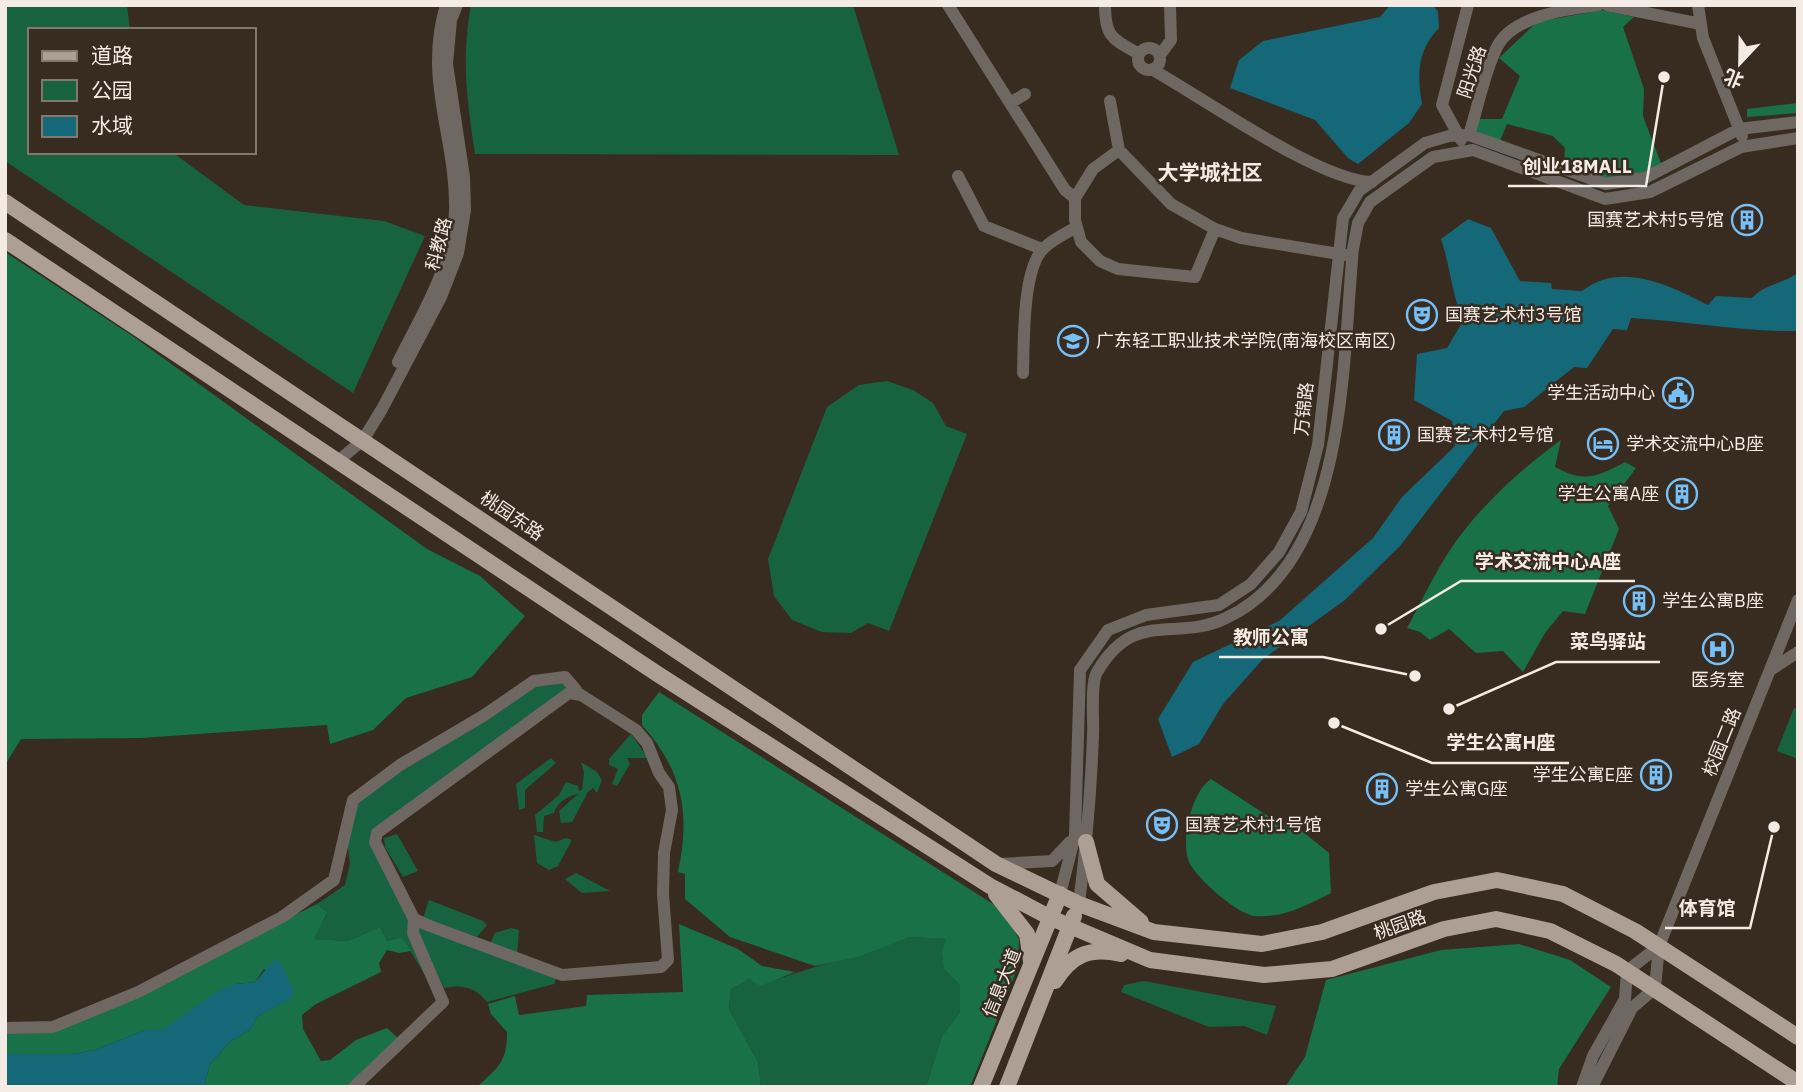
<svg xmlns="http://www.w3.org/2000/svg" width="1803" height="1092" viewBox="0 0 1803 1092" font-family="'IBM Plex Sans','Noto Sans SC',sans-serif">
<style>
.green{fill:#18633f}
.forest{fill:#197148}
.water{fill:#146877}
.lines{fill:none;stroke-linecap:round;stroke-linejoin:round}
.minor{stroke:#6e6762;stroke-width:12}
.major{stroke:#ae9f95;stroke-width:16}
.labels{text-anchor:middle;stroke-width:5;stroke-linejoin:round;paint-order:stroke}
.street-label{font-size:18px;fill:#f4ece4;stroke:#382b20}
.poi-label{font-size:18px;fill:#f4ece4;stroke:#382b20;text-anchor:start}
.quarter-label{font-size:21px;font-weight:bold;fill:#f4ece4;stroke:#382b20}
.leader{fill:none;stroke:#f4ece4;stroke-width:2.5}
.callout-dot{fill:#f4ece4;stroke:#382b20;stroke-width:2.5}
.callout-label{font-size:19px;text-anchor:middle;font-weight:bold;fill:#f4ece4;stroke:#382b20;stroke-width:5;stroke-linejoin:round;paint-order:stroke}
</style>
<rect width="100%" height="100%" fill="#382b20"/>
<path class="green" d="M5 5H127L130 30H30V152H172L244 205 384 221 425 236 353 393 5 161Z
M471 5H853L899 155 475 154C467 100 461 60 471 5Z
M887 381 913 390 933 403 946 426 967 434 889 631 868 623 851 633 822 632 792 620 774 596 768 559 827 407 859 385Z
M534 681 563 682 576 690 377 833 409 909 429 982 402 937 387 941 380 927 348 941 313 939 327 914 317 904 345 885 350 863 347 842 353 800Z
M1794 708 1798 709V759L1777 751Z
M631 734 648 758H627L630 764 617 786 612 784 618 769 609 765V759Z
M551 758 556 763 525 790V808L519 810 516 784Z
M581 762 597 772 602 780 597 793 593 788 588 792 572 822 561 823 559 811 578 794C568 796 557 802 554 813L544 816 543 832H537L535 815 559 795 566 782 578 786 579 791 582 790 584 773Z
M397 834 418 871 403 877 385 847 384 838Z
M534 835 556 842 566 838 572 840 558 866 549 870 537 863Z
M576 873 610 891 582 893 565 879Z
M429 900 483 921 487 925 477 937 423 918Z
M415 926 557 977 554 984 487 1002C475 987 463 984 444 988Z
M511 928 519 930 517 956 489 946 495 933Z
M910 937 947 939 944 969 960 985V1012L942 1036 926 1087H761L758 1062 729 1009 731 989 749 979 762 985C810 966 861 956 910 937Z
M1144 981 1276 1006 1267 1035 1244 1026 1209 1027 1121 992 1124 985Z"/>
<path class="forest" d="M1602 10 1634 17 1623 27 1644 89 1643 116 1662 166C1622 186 1604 180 1564 166L1565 148 1553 136 1507 124 1500 141 1472 132 1478 119H1502L1520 76 1499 58 1537 22Z
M1798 103V113L1747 117V109Z
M5 252 134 337 427 549 480 576 525 616 472 677 406 698 373 730 330 744 327 725 141 738 21 739 5 765Z
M1561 440 1555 467C1584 483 1597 477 1625 462L1636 468 1608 506 1619 529 1585 614 1563 611 1545 633 1523 672 1503 651 1476 653 1449 629 1430 640 1420 632 1407 628C1422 601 1435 572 1452 547 1481 505 1520 470 1561 440Z
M659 692 1001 909 1019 939 1018 967 970 1087H926L942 1036 960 1012V985L944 969 942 951 946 939 910 937 857 957 815 966 730 937 685 899V874L678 872C691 812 682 770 642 725V715Z
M1211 779 1268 816 1297 827 1329 853 1331 893C1305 906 1284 918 1255 916 1238 915 1196 878 1189 862 1180 840 1192 791 1211 779Z
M317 904 327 913 314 939 348 941 380 927 387 941 402 937 411 951 399 953 387 950 379 963 381 972 316 1004 302 1015 303 1029 321 1061 330 1060 356 1040 387 1028 399 1039 350 1087H204L210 1064 231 1041 251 1029 257 1017 289 999 264 969 255 982 236 984 164 1030H145L95 1050 73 1054H5V1031L53 1027 138 992Z
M679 924 738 949 762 966 795 972 761 986 749 979 731 989 729 1009 758 1062 761 1087H477C498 1067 507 1063 507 1032L491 1014 488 1004 515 996 519 1015 586 1006 587 995 683 992Z
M1519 944 1570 960 1611 987 1559 1069 1557 1087H1285L1305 1057 1326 980 1441 950Z"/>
<path class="water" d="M1390 5H1433L1438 12 1439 28C1417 50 1417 75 1422 104L1409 123 1358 164 1348 158 1315 120 1230 88 1239 60 1263 41 1380 17Z
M1468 219 1491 228 1520 281 1551 283 1552 289 1582 291C1621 260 1671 286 1708 305L1716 296 1752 298C1765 284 1782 284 1798 273V331C1742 332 1687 321 1631 318L1627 330 1613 329 1587 368 1574 367 1524 407 1504 411 1400 546 1345 600 1263 659 1223 704 1199 744 1172 757 1158 719 1193 662 1279 621 1373 538 1402 497 1455 446 1452 421 1414 400 1417 354 1447 348 1463 321C1452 294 1450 266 1441 239Z
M274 960 280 962 294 991 290 999 257 1017 251 1029 231 1041 210 1064 204 1087H5V1054H73L95 1050 145 1030 164 1029 218 991 236 984 255 982Z"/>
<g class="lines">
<path class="minor" d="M948 5 1065 190 1075 198
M1105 5C1105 38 1113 39 1139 54
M1607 5 1701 24
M1698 5 1703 38 1742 136
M1138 59a11 11 0 1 1 22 0a11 11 0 1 1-22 0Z
M1160 55 1171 40 1170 5
M1153 70C1205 99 1318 180 1372 182
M1110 101 1119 150 1171 204 1215 229 1241 238 1345 255
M1010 103 1025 94
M1469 135C1478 107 1484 73 1497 47 1512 16 1567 9 1598 5
M1461 140 1442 105 1468 5
M1119 150 1093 169 1075 198V220L1081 242 1100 261 1118 269 1195 277 1215 229
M958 176 984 226 1042 249
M398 362C421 316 453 265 455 212 457 138 423 81 446 5
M1023 373C1024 344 1022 268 1044 248 1053 239 1066 233 1077 227
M338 461 363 440 382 409 441 297 458 253 465 210 464 177 447 64 451 20 457 5
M1772 669 1798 652
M569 693 581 695 636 730 647 743 659 773 669 787 672 810 664 853 663 894 668 960 661 967 562 975 430 926 414 919 375 842 377 833Z
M1000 864 1052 861 1070 842
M1060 894 1075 836 1080 670 1108 630 1146 615 1219 605 1251 584 1279 552 1301 512 1318 445 1343 218 1359 191 1425 143 1449 136 1469 135 1606 184 1645 178 1739 129 1798 122
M1079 904C1086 848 1091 792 1093 735 1094 721 1090 684 1097 672 1135 607 1175 643 1226 618 1348 561 1342 363 1353 249L1358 223 1370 202 1433 157 1473 150 1605 199 1650 192 1741 147 1798 138
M5 1028 53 1027 138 992 282 917 334 880 353 800 400 765 483 716 534 681 565 677 576 690
M354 1087 443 1002 413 933 414 919
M1582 1087 1593 1056 1625 999 1627 971 1659 946
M1592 1087 1632 1008 1655 988 1659 946 1798 600"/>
<path class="major" d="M5 202 996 864 1079 904 1154 932 1262 944 1322 932 1434 892 1497 880 1563 894 1635 931 1798 1037
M5 240 656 673 990 886 1051 918 1150 960 1264 975 1332 969 1444 929 1496 919 1550 931 1616 964 1798 1083
M1086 842 1097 884 1141 922
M996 894 1027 934 1031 961
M1055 981C1072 954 1090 947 1121 954
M981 1087 1060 894
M1007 1087 1074 916"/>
</g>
<defs>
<g id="building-ring" transform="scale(1.575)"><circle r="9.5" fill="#382b20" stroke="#76c0f7" stroke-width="1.5"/><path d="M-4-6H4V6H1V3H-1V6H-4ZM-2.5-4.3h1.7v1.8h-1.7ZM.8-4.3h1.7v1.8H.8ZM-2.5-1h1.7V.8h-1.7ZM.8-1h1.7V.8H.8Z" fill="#76c0f7"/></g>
<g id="theatre-ring" transform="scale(1.575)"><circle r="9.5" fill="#382b20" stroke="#76c0f7" stroke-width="1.5"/><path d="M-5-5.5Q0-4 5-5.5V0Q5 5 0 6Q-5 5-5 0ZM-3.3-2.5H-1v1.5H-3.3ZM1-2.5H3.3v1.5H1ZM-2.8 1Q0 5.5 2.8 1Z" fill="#76c0f7"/></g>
<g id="university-ring" transform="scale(1.575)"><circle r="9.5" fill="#382b20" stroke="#76c0f7" stroke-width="1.5"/><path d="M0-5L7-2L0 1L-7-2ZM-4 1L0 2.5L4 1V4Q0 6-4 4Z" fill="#76c0f7"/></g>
<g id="civic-ring" transform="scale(1.575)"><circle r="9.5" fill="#382b20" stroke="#76c0f7" stroke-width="1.5"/><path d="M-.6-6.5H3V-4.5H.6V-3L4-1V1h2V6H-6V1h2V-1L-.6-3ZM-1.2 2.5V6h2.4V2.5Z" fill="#76c0f7"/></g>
<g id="hotel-ring" transform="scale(1.575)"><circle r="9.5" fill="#382b20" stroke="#76c0f7" stroke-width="1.5"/><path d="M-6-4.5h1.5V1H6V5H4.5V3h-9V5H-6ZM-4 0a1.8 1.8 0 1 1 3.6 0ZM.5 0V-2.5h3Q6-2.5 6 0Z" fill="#76c0f7"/></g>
<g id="hospital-ring" transform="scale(1.575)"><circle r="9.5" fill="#382b20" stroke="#76c0f7" stroke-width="1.5"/><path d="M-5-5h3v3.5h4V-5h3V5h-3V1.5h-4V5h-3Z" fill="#76c0f7"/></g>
</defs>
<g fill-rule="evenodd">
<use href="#building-ring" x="1747" y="220"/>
<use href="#theatre-ring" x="1422" y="315"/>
<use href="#university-ring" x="1073" y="341"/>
<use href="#civic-ring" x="1678" y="393"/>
<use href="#building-ring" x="1394" y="435"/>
<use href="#hotel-ring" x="1603" y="444"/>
<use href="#building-ring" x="1682" y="494"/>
<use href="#building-ring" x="1639" y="601"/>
<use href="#hospital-ring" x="1718" y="649"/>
<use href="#building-ring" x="1656" y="775"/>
<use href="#building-ring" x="1382" y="789"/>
<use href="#theatre-ring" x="1162" y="825"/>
</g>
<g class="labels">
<g class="street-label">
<text transform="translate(1472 72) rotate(-72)" y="6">阳光路</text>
<text transform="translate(439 244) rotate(-75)" y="6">科教路</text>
<text transform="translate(1304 409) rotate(-84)" y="6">万锦路</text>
<text transform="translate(512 516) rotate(34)" y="6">桃园东路</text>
<text transform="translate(1722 742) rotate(-68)" y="6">校园二路</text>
<text transform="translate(1400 925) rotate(-20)" y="6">桃园路</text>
<text transform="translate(1002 983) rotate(-68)" y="6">信息大道</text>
</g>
<g class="poi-label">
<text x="1724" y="226" text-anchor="end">国赛艺术村5号馆</text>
<text x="1445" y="321">国赛艺术村3号馆</text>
<text x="1096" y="347">广东轻工职业技术学院(南海校区南区)</text>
<text x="1655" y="399" text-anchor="end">学生活动中心</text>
<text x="1417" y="441">国赛艺术村2号馆</text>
<text x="1626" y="450">学术交流中心B座</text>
<text x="1659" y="500" text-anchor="end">学生公寓A座</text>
<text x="1662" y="607">学生公寓B座</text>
<text x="1718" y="686" text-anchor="middle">医务室</text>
<text x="1633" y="781" text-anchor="end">学生公寓E座</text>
<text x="1405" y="795">学生公寓G座</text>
<text x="1185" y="831">国赛艺术村1号馆</text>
</g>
<g class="quarter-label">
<text x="1210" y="180">大学城社区</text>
</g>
</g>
<path class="leader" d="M1664 77L1646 186H1508M1381 629L1461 581H1635M1415 676L1323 657H1219M1449 709L1556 662H1660M1334 723L1432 763H1569M1774 827L1750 928H1665"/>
<g class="callout-dot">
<circle cx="1664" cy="77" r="7"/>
<circle cx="1381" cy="629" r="7"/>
<circle cx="1415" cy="676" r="7"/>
<circle cx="1449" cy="709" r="7"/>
<circle cx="1334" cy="723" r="7"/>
<circle cx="1774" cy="827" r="7"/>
</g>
<g class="callout-label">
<text x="1577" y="173">创业18MALL</text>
<text x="1548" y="568">学术交流中心A座</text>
<text x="1271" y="644">教师公寓</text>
<text x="1608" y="648">菜鸟驿站</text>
<text x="1501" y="749">学生公寓H座</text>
<text x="1707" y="915">体育馆</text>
</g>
<rect width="1803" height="1092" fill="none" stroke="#f4ece4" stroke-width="14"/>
<rect x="28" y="28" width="228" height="126" fill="#382b20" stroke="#83786e" stroke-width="2"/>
<rect x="42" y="51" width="35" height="10" fill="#ae9f95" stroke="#83786e" stroke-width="2"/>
<text x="91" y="63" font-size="21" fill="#f4ece4">道路</text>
<rect x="42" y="80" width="35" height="21" fill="#18633f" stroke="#83786e" stroke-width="2"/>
<text x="91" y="98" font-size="21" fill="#f4ece4">公园</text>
<rect x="42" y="116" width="35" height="21" fill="#146877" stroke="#83786e" stroke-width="2"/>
<text x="91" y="133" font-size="21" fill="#f4ece4">水域</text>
<g transform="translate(1740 63) rotate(202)" stroke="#382b20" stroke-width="5" paint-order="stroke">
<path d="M0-5L12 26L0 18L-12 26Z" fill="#f4ece4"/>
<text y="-10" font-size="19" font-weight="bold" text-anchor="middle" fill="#f4ece4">北</text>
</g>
</svg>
